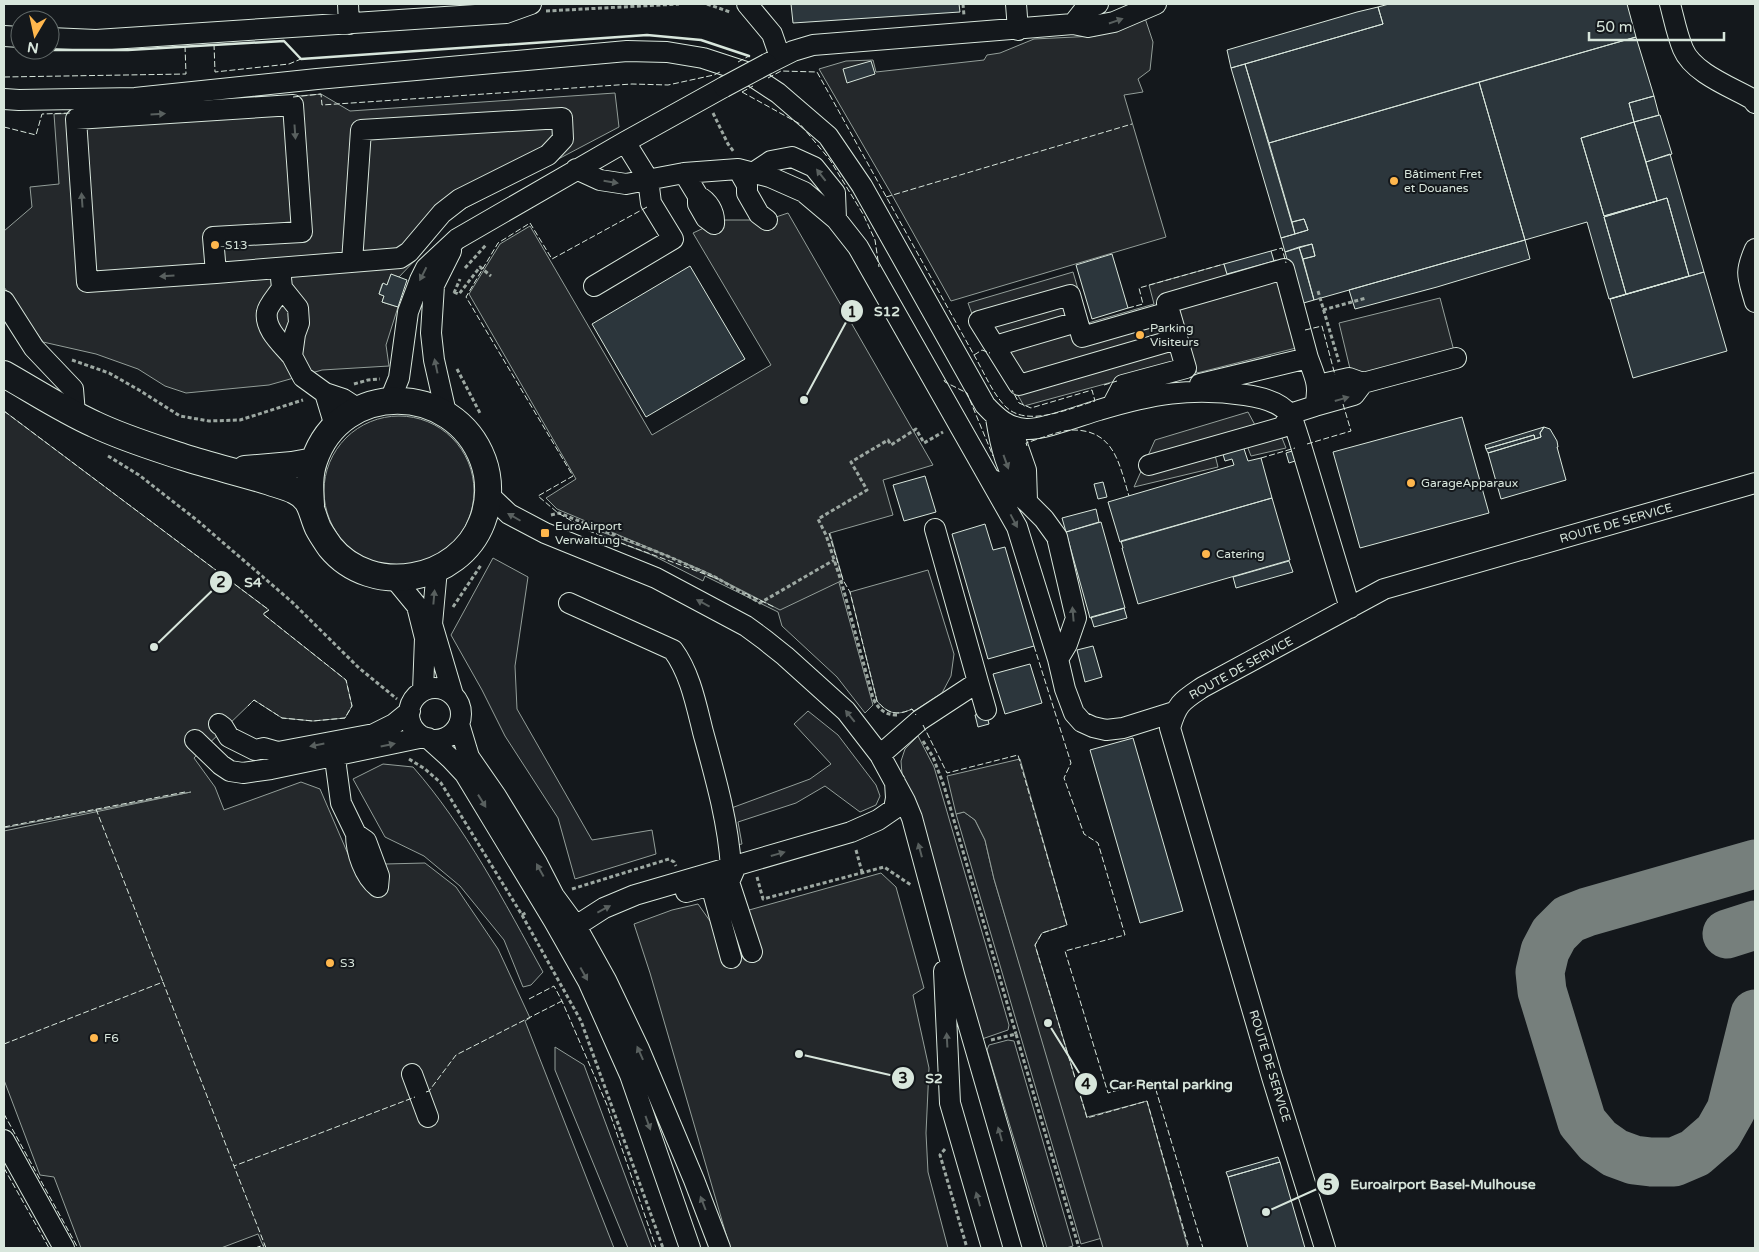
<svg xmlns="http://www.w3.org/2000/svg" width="1759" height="1252" viewBox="0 0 1759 1252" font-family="'Varela Round',sans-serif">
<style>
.green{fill:#202428;stroke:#939e99}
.parking{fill:#24282b;stroke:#939e99}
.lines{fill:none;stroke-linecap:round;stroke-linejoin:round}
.taxiway{stroke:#767f7c;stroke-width:49}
.building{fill:#2c363c;stroke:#d8e6dc}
.minor-casing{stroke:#d8e6dc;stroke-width:22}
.major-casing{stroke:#d8e6dc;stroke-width:28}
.path{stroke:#9da8a2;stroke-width:3;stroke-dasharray:4 2.5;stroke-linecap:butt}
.minor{stroke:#14181c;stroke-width:20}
.major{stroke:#14181c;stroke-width:26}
.minor-bridge-casing{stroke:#d8e6dc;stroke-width:22;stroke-linecap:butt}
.minor-bridge{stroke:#14181c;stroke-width:20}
.fence{stroke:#d8e6dc;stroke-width:1;stroke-dasharray:6 2.5;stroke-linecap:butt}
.wall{stroke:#d8e6dc;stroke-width:2.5}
.oneway{fill:#59605f}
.poi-dot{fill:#ffb74d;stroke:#14181c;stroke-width:2}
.labels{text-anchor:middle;stroke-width:4;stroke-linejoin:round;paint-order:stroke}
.poi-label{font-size:12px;fill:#d8e6dc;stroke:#14181c;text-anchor:start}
.street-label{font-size:12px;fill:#d8e6dc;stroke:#14181c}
.leader{fill:none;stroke:#d8e6dc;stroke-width:2}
.callout-dot{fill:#d8e6dc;stroke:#14181c;stroke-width:2}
.mark-label{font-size:15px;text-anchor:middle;font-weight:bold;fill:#111}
.callout-label{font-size:14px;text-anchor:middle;font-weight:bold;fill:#d8e6dc;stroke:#14181c;stroke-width:4;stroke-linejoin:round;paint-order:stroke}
</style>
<rect width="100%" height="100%" fill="#14181c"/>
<path class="green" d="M324 491a75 75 0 1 1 150 0a75 75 0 1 1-150 0Z
M599 531 676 559 744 592 838 579 873 705 865 713 837 677 782 626 778 612 705 576 703 581 652 555 597 534Z
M493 558 528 577 515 666 517 709 592 840 652 830 656 854 575 879 558 818 505 736 482 690 451 635Z
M928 570 954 654 951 676 942 693 914 711 912 709C897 716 888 714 877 701L850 592Z
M808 711 838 735 876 785 880 796 876 805 860 812 825 786 796 803 738 822 742 844 732 846 726 810 810 779 831 764 794 724Z
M918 736 934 767 1009 1025 1008 1030 982 1039 917 814 902 774 901 761 905 749Z
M383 764 413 767C465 826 505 903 543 972L531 985 523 987 504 940 460 886 424 856 385 837 353 779Z
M964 812 975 820 985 840 994 879 1102 1238 1081 1244 956 814Z
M1008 1040 1014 1041 1073 1246 1066 1248H1047L987 1050 989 1045Z
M555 1047 584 1065 652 1248H628L555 1070Z"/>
<path class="parking" d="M1145 18 1153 42 1150 70 1138 79 1143 92 1124 95 1166 237 951 301 892 195 819 69 846 61 873 60 876 72 984 60 987 55 1000 53 1034 39 1095 36Z
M615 93 619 127 456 213 436 233 418 257 399 277 391 275 387 285 382 284 379 294 384 296 382 302 398 307 386 345 389 366 322 370 269 385 186 393 165 386 138 369 96 354 43 342 4 287V231L32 207 30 187 59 184 54 114 131 111 321 94 350 111Z
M788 213 933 465 883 480 893 515 830 533 843 580 780 610 704 571 557 509 546 498 576 479 469 294 500 244 530 226 652 435 771 365 693 233 721 220H767Z
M1276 260 1300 347 1197 373 1193 360 1024 406 972 314 968 303 1073 272 1088 323 1154 304 1149 285 1224 264 1227 274Z
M1440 298 1454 351 1352 377 1339 323Z
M4 411 269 610 263 614 346 680 352 706 345 718 313 721 282 718 254 700 194 758 215 787 224 810 301 782 320 789 354 868 385 864 425 863 456 887 498 949 530 1018 525 1021 614 1248H264L258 1234 221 1248H81L54 1177 40 1175 4 1080V831L191 792 4 828Z
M1248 412 1255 425 1282 438 1286 448 1251 456 1246 443 1214 451 1218 467 1134 487 1155 440Z
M1020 759 1067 925 1042 933 1035 945 1087 1117 1147 1101 1188 1248H1103L994 879 985 840 975 820 964 812 956 814 947 776Z
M881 873 896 887 924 988 913 995 929 1068 926 1133 928 1172 948 1248H730L650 973 634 924 672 910 698 904 710 921Z"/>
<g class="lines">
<path class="taxiway" d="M1755 864 1587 912 1569 919 1554 934 1545 951 1540 972 1542 991 1582 1122 1598 1141 1615 1153 1634 1160 1651 1162H1674L1695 1153 1718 1133 1731 1110 1755 1014
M1727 934 1755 925"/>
</g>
<path class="building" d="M791 4H959L960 12 793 23Z
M1389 4H1627L1636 37 1269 143 1245 64 1383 24 1378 7Z
M1378 7 1383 24 1231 68 1227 50 1357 12Z
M1636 37 1654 96 1629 103 1634 122 1581 138 1604 216 1657 201 1604 217 1626 294 1609 299 1587 222 1525 240 1479 82Z
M871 61 875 74 847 83 843 69Z
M1245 64 1295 234 1281 238 1231 68Z
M1479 82 1525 240 1314 300 1303 259 1315 256 1312 244 1285 252 1281 238 1308 230 1304 219 1292 222 1269 143Z
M1654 96 1659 115 1634 122 1629 103Z
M1660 115 1672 154 1646 162 1634 122Z
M1634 122 1657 201 1604 216 1581 138Z
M1670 154 1704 272 1610 299 1689 276 1667 198 1657 201 1646 162Z
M1667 198 1689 276 1626 294 1604 217Z
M1304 219 1308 230 1295 234 1292 222Z
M1525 240 1530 259 1437 287 1355 309 1349 290Z
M1312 244 1315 256 1303 259 1299 247Z
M1299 247 1314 300 1300 304 1285 252Z
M1271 251 1274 261 1227 274 1224 264Z
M1112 254 1128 308 1092 319 1076 265Z
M690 266 745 359 646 417 592 324Z
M1704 272 1727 351 1633 378 1610 299Z
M391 274 407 280 398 307 382 302 384 296 379 294 383 283 387 285Z
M1462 417 1489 513 1360 548 1333 452Z
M1544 427 1540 433 1541 437 1535 439 1534 435 1486 449 1485 445Z
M1544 427 1550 429 1557 441 1558 447H1557L1566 480 1501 499 1488 453 1541 437 1540 433Z
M1534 435 1535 439 1488 453 1486 449Z
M1243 446 1248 461 1261 458 1272 498 1120 542 1108 502 1234 465 1232 459 1225 461 1222 451Z
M1292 451 1295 461 1289 463 1286 453Z
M925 476 936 512 904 521 893 485Z
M1103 482 1107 497 1098 499 1094 484Z
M1272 498 1290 560 1138 604 1122 548H1123L1121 541Z
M1096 509 1099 522 1066 532 1062 518Z
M1101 522 1125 608 1090 618 1066 532Z
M985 524 993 550 1005 547 1034 646 988 659 952 534Z
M1289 561 1293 572 1236 588 1233 577Z
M1124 608 1127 618 1094 627 1091 617Z
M1093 646 1102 677 1085 682 1077 650Z
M1030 664 1042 703 1005 714 993 674Z
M986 712 989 724 978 727 975 715Z
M1133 738 1183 911 1140 923 1090 750Z
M1278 1157 1280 1162 1228 1177 1226 1172Z
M1280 1162 1305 1248H1248L1228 1177Z"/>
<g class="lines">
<g class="minor-casing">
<path id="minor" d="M348 4 349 24
M747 4 772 34 780 57
M1016 4 1018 30
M1670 4C1674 19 1677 35 1683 49 1693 73 1731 87 1752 99L1755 103
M1073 24 1084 10 1098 4
M4 36 20 37
M50 38 96 40 506 13 531 4
M767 64 793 51 813 45 1073 24 1088 27 1114 22 1156 4
M4 99 19 100 135 98 317 79 627 51 667 52 703 58 746 72 778 93 828 136 862 186 985 405C997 418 1008 428 1026 429 1044 430 1081 415 1099 410 1151 394 1191 387 1245 395 1260 397 1279 401 1289 414 1294 420 1296 431 1299 439L1350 608
M576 169 600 180 626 184 684 173 738 169 770 177 804 192 836 219 858 247 1017 527 1058 659 1065 689 1074 713 1082 722 1093 727 1106 730 1123 728 1174 712
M738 169 747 185V193L759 214 767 220
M684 173 698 196V204L706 218 714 224C715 212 708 201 698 196
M753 173 771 161 792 157 814 167 835 193 836 219
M1755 249C1744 274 1748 277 1755 302
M280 268 282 288 298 308 299 323 295 334 292 356C282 344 264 329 267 312 268 305 278 295 282 288
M216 273 87 282 76 119 293 105 302 232 213 237 216 273C277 268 338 263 400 258L409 252 442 213 460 199 548 155 563 139 562 118 361 130 352 262
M594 286 673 239 651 203 648 179 625 142
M4 301 34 348 73 389 75 414
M1169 312 1082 337 1070 295 979 321 1019 385 1177 339
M995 346 1077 322
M292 356 303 377 325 393
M1318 385 1349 378 1363 383 1456 358
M390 400 399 378 408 312 420 280 426 268 457 239 625 142 724 87
M1112 406 1123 385 1186 368 1167 303 1284 269 1308 358
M1315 406 1354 395 1363 383
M446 413 434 360 431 333 434 285 451 251
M996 418C1001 449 1006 468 1023 495
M335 426 325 393 343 399 360 410
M1011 427 1026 470 1027 500
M1149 465 1283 427 1290 414 1315 406C1320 385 1315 377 1308 358L1200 384
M990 479 1009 487 1027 502 1044 519 1057 537 1076 618 1067 644 1058 659
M488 494 509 514 545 533 656 578 746 626 765 640 785 656 846 711 880 755 905 801 912 818 955 978 1033 1248
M437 569 432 624 453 695
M394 578 417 606 425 638 423 691
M569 603 673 650C690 673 696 704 703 732 715 776 728 821 731 867
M978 682 986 710
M409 714a26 26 0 1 1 52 0a26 26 0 1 1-52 0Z
M219 724 223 727 229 737 255 750 264 748 278 752 374 734 394 724 410 711
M459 724 469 757 496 796 537 863 554 896 576 926 606 980 639 1049 694 1180 720 1248
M428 738 450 758 465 774 554 921 588 981 630 1075 690 1248
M195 740 221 765 230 771 243 773 271 769 424 737
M880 755 920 720 978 682 935 529
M337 756 336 766 341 803 356 834 366 841 379 876 378 887C364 876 356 852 356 834
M736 866 729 882 752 952
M686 892 711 885 731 958
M564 930 576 926 604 908 635 895 851 832 878 820 894 809 896 798 895 782
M944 971 950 1103 992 1248
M412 1074 428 1117
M4 1140 64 1248
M1325 1248 1272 1077 1170 728C1177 703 1182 701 1203 687L1384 589 1755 483"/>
</g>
<g class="major-casing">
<path id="major" d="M4 374C34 391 63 410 94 424 123 438 153 447 183 457 211 466 241 473 270 482 278 485 288 487 295 491 312 499 311 513 318 528 321 534 326 541 330 547 372 598 459 582 482 522 490 502 490 479 483 460 454 382 341 380 314 461 309 475 310 490 311 505
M245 469 292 465 314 461"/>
</g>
<path class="path" d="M707 4 730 12
M963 4 964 16
M546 11 679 4
M713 113 728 144 734 152
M465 268 486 245
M1318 291 1339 362
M454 292 459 294 480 267 491 276
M454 293 460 279
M1323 310 1366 298
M72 360 109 373 139 390 180 416 209 421 240 420 303 400
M457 369 481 415
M354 384 368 380 380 379
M108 456 139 475 198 521 292 602 359 668 397 699
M551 515 559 513 665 555 715 577 760 603 834 560
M453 607 481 565
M897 715C885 715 878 709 873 698L842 584 826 535 818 519 867 490 851 462 888 440 891 445 916 429 924 443 943 432
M923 741 933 757 944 786 1016 1034
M409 759 425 769 441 783 522 915 527 912
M856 850 862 872
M757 877 763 899 884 867 911 885
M572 889 669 859 674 862 676 866
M522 915 581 1021 663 1248
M991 1040 1016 1034 1079 1248
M945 1149 940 1155 967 1248"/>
<use href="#minor" class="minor"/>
<use href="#major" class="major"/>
<g class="minor-bridge-casing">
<path id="minor-bridge" d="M724 87 767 64"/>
</g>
<use href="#minor-bridge" class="minor-bridge"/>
<path class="fence" d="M214 44 215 72 289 64 301 59
M738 62 749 56
M4 77 186 74 185 46
M768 78 781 71 817 72 974 355C984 372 992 393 1006 407 1028 428 1070 408 1095 401L1092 390 1031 408 1019 403 1012 390
M742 92 753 86
M742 92 800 124 830 160 863 214 875 240 879 267
M293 97 321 94 322 105 632 84 668 85 714 75 720 72
M4 127 36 135 42 114 71 113
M886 197 1132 124
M647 207 552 259 530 223 498 243 466 297 573 476 538 496 558 513 589 531 718 579
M1271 251 1282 248 1286 263
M1128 308 1143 304 1139 288 1224 264
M1305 330 1322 326 1335 375
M974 355 982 350 990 353
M944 380 945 382 967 393 993 456
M1104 385 1117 381
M4 411 269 610 263 614 346 680 352 706 345 718 313 721 282 718 254 700 248 706
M1307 444 1351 431 1343 404
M1027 446 1026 443C1039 439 1058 431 1071 430 1114 429 1119 463 1129 496
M1261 458 1295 448
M829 533 843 580 850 592 877 701C888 714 897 716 912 709L916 715
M745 593 774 607
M1034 646 1071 763 1064 778 1084 834 1098 843 1125 935 1065 951 1108 1093 1153 1080 1203 1248
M923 725 947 773 1018 755 1067 925 1042 933 1035 945 1087 1118 1147 1101 1189 1248
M96 809 163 982
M4 827 185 792
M529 999 554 986 562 1001 607 1105 656 1248
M4 1044 163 982 234 1166
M426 1092 429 1091 456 1055 562 1001
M4 1114 78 1248
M4 1168 49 1248
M255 1248 264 1245
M266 1248 234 1166 415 1097"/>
<path class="wall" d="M50 50H128L284 41 301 59 647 35 701 40 749 56"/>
</g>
<defs><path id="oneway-solid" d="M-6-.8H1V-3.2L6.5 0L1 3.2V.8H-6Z" transform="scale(1.25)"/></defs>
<g class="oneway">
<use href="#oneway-solid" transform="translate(1116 21) rotate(-19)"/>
<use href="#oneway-solid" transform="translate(158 114) rotate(-4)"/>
<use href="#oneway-solid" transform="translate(295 132) rotate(86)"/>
<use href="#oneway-solid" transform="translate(821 175) rotate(-128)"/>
<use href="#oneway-solid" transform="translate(611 182) rotate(9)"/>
<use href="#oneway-solid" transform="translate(82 200) rotate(-94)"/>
<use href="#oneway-solid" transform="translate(423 274) rotate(117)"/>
<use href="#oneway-solid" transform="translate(167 276) rotate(176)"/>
<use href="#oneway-solid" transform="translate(436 366) rotate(-102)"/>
<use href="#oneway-solid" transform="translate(1342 399) rotate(-16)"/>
<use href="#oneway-solid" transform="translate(1006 462) rotate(70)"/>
<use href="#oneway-solid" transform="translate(514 517) rotate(-150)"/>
<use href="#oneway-solid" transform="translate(1014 521) rotate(62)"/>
<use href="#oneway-solid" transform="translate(434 597) rotate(-85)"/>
<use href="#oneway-solid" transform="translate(703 603) rotate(-152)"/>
<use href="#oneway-solid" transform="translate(1073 614) rotate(-95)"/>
<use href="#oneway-solid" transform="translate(850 716) rotate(-129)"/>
<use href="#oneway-solid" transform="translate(317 745) rotate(169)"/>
<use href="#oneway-solid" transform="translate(388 745) rotate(-12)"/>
<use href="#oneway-solid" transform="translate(482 801) rotate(58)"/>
<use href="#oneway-solid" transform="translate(920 850) rotate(-105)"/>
<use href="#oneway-solid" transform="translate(778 854) rotate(-16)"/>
<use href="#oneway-solid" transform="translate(540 870) rotate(-119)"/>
<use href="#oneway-solid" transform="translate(604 909) rotate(-28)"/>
<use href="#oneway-solid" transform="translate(584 974) rotate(61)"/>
<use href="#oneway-solid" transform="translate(947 1040) rotate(-93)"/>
<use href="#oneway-solid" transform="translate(640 1053) rotate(-114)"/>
<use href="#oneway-solid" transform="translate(648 1123) rotate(70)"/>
<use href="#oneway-solid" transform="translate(1000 1134) rotate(-106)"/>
<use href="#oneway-solid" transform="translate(978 1199) rotate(-106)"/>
<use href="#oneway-solid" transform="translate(703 1203) rotate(-111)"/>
</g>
<g class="poi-dot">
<circle cx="1394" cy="181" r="5"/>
<circle cx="215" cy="245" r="5"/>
<circle cx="1140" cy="335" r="5"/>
<circle cx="1411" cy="483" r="5"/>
<rect x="540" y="528" width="10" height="10" rx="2.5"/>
<circle cx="1206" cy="554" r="5"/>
<circle cx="330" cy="963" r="5"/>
<circle cx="94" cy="1038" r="5"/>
</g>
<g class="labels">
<g class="poi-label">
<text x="1404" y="178">Bâtiment Fret<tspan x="1404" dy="14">et Douanes</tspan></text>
<text x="225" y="249">S13</text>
<text x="1150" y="332">Parking<tspan x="1150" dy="14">Visiteurs</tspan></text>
<text x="1421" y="487">GarageApparaux</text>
<text x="555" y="530">EuroAirport<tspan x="555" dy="14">Verwaltung</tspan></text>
<text x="1216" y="558">Catering</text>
<text x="340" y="967">S3</text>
<text x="104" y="1042">F6</text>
</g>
<g class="street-label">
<text transform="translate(1616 523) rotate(-16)" y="4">ROUTE DE SERVICE</text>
<text transform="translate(1241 668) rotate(-29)" y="4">ROUTE DE SERVICE</text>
<text transform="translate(1270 1066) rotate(73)" y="4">ROUTE DE SERVICE</text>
</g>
</g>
<path class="leader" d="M804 400L852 311M154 647L221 582M799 1054L903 1078M1048 1023L1086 1084M1266 1212L1328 1184"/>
<g class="callout-dot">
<circle cx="804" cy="400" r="5"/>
<circle cx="154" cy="647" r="5"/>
<circle cx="799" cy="1054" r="5"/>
<circle cx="1048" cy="1023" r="5"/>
<circle cx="1266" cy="1212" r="5"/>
<circle cx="852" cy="311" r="12"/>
<circle cx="221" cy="582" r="12"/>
<circle cx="903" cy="1078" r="12"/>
<circle cx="1086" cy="1084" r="12"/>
<circle cx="1328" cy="1184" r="12"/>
</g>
<g class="mark-label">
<text x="852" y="317">1</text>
<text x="221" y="587">2</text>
<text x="903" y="1083">3</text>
<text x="1086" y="1089">4</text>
<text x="1328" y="1190">5</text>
</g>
<g class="callout-label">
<text x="887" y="316">S12</text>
<text x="253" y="587">S4</text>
<text x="934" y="1083">S2</text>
<text x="1171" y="1089">Car Rental parking</text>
<text x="1443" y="1189">Euroairport Basel-Mulhouse</text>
</g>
<rect width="1759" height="1252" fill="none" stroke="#d8e6dc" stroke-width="10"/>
<g transform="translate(35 35) rotate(189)"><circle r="24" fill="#14181c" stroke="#626a69"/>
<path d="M0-4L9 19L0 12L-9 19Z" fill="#ffb74d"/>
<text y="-8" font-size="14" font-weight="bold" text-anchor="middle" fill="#d8e6dc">N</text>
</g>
<path d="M1589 32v8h135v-8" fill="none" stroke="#d8e6dc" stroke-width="2.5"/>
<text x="1596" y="32" font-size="15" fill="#d8e6dc" stroke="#14181c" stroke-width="4" paint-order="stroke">50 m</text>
</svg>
